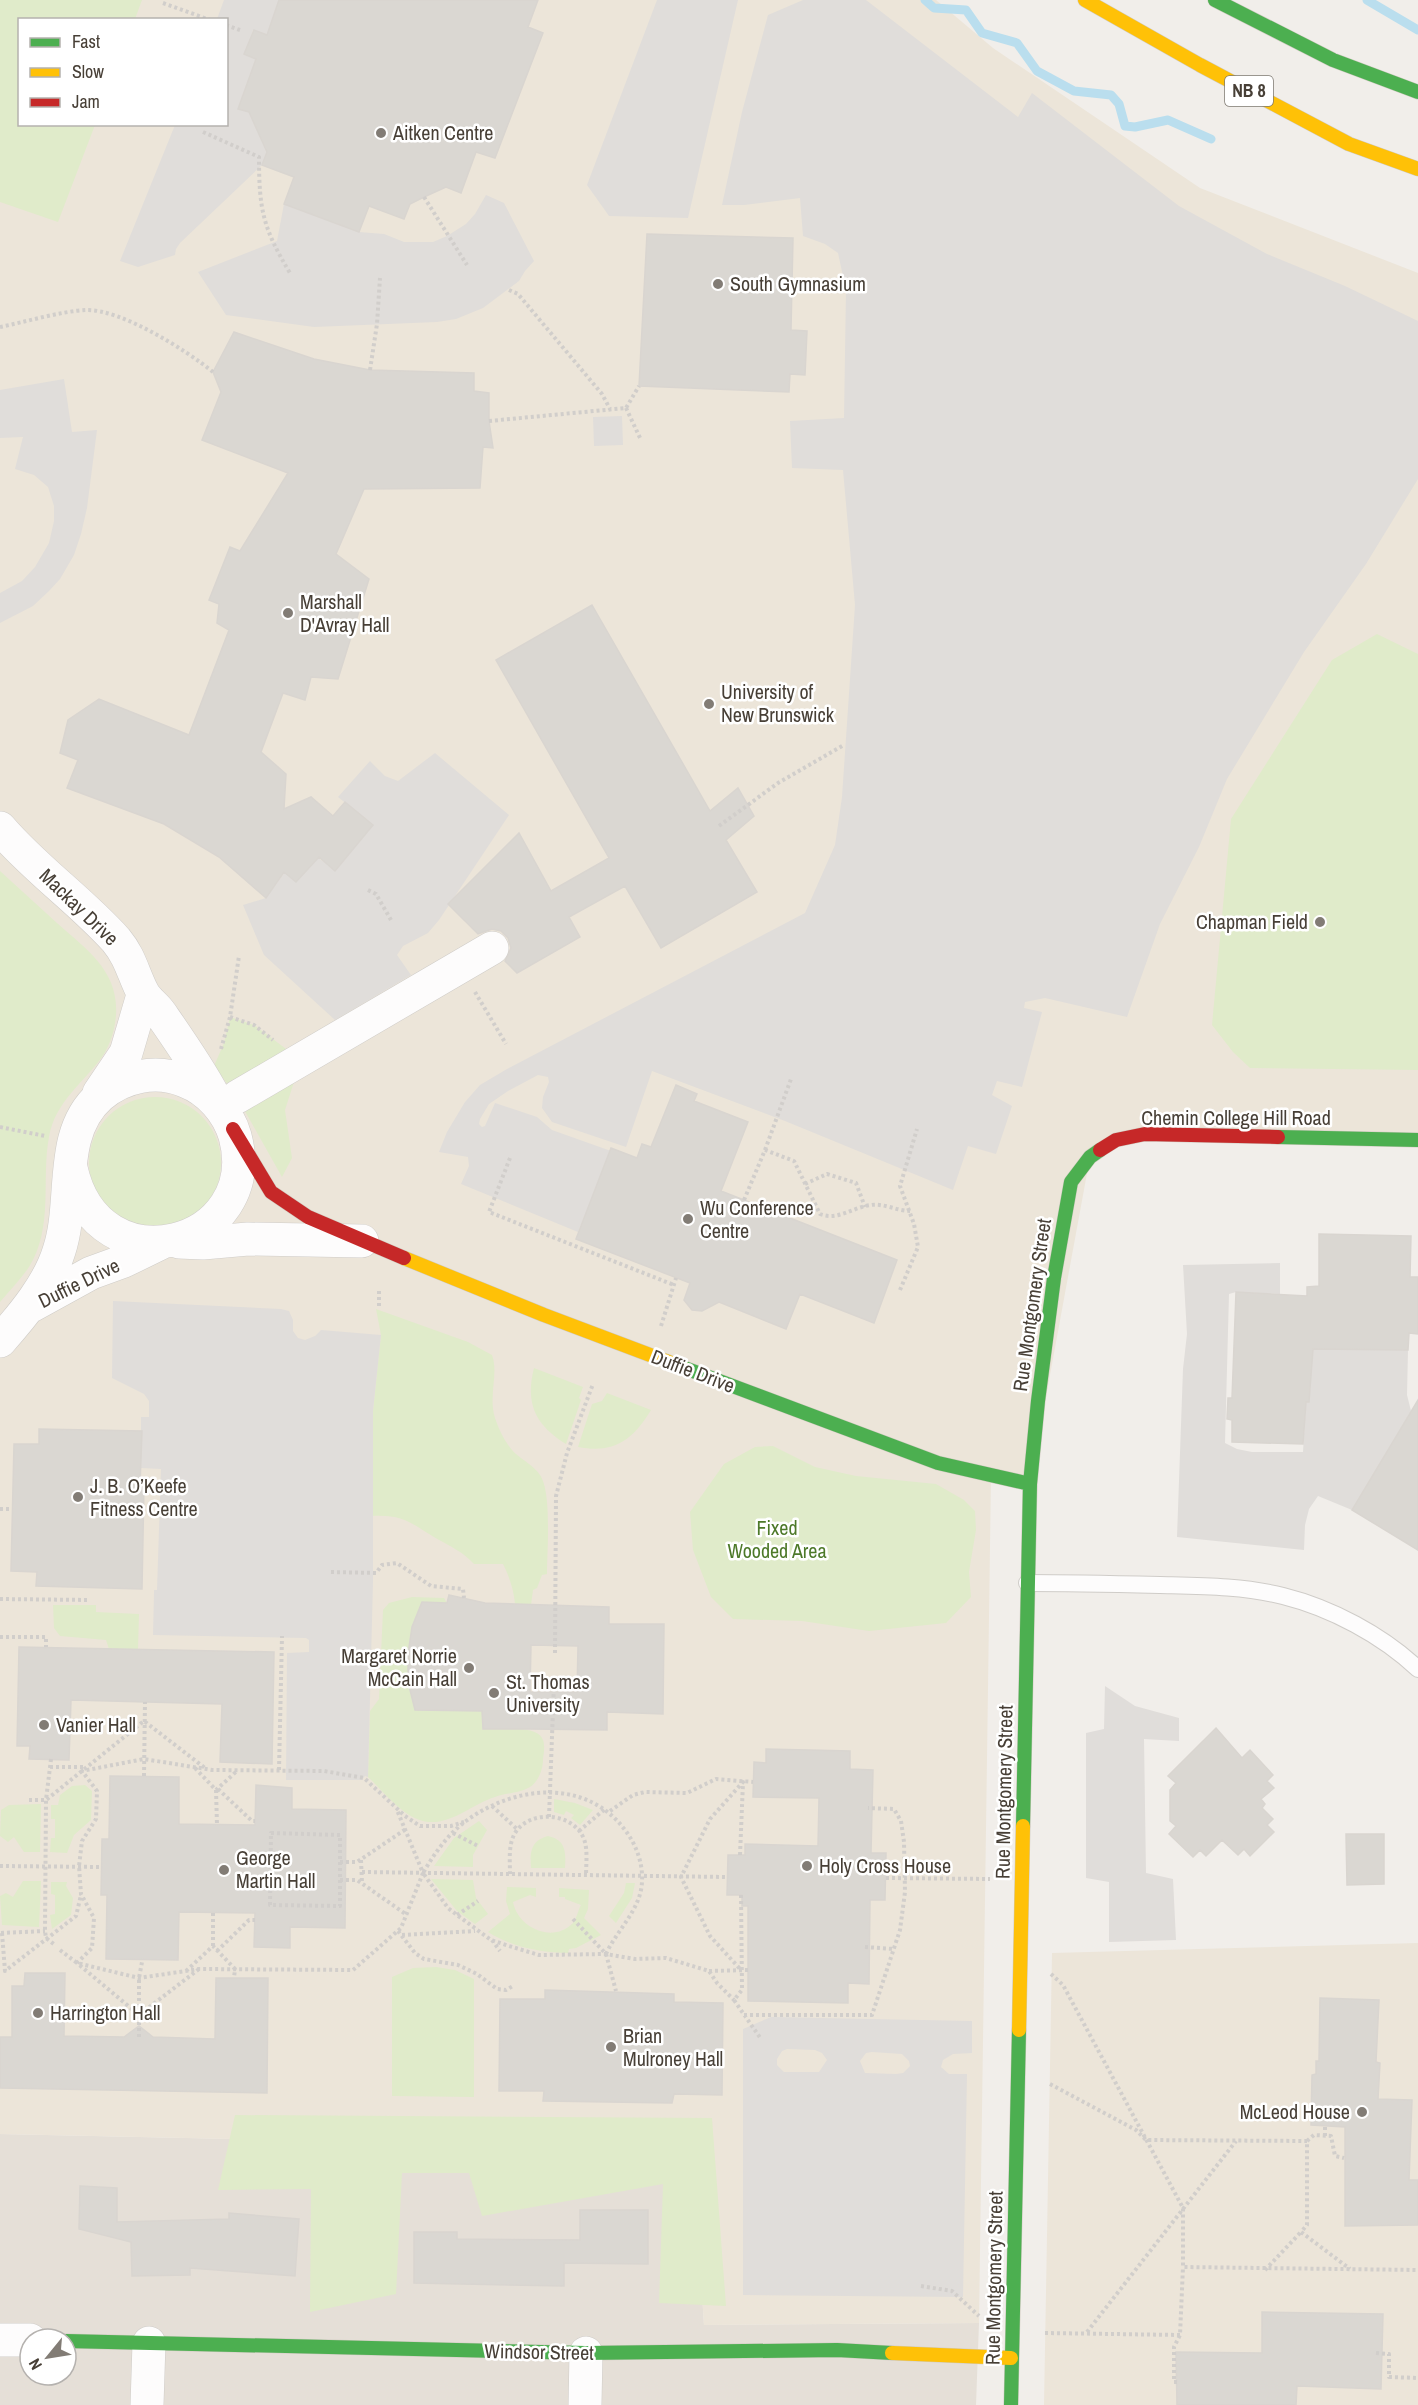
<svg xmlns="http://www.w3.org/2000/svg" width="1418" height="2405" viewBox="0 0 1418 2405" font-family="'Archivo Narrow',sans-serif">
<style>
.residential{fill:#e5dfd7;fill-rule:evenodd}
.education{fill:#ece5d9;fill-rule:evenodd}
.green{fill:#e0ebca}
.parking{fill:#e0ddda;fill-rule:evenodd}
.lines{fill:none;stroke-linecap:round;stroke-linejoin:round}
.stream{stroke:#badeee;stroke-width:9}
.building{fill:#dad7d2;stroke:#d9d5d0;stroke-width:1.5;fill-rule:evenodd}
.lane-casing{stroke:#cfccc8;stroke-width:18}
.street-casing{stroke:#cfccc8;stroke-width:34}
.fast-casing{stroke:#d0cbc1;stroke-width:15}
.slow-casing{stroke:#d0cbc1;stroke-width:15}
.jam-casing{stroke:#d0cbc1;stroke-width:15}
.path{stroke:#d1cecb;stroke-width:4;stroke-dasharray:3 3;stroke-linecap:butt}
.lane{stroke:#fdfcfc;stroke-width:16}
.street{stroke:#fdfcfc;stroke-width:33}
.fast{stroke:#4caf50;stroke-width:14}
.slow{stroke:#ffc107;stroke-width:14}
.jam{stroke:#c62828;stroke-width:14}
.poi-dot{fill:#827c75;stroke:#fff;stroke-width:2}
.labels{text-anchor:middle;stroke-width:5;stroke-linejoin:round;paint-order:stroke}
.shield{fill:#fff;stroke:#7e7972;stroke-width:1.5}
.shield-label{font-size:18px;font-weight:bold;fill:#473f36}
.poi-label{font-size:20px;fill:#473f36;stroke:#fff;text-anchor:start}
.street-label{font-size:20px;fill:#473f36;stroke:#fff}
.park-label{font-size:20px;fill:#4d7929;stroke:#fff}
</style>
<rect width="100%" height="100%" fill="#f1eeea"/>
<path class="residential" d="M0 2134 693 2149 704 2325 979 2323 976 2405H0ZM30 2339H66V2375H30Z"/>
<path class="education" d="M0 0H936L993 48 1200 188 1418 273V1140L1145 1134 1090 1157 1030 1484 991 1476 979 2323 704 2325 692 2149 0 2134ZM20 20H226V124H20Z
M1418 1943V2405H1044L1052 1953Z"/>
<path class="green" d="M0 0H142L135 19 20 20V124L95 125 58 222 0 202Z
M1377 634 1418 654V1070L1250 1068 1233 1052 1212 1025 1231 819 1332 660Z
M0 871C19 888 38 906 57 923 87 950 119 971 116 1015 115 1029 111 1042 104 1054 85 1082 55 1101 49 1137 41 1179 54 1227 29 1267 21 1279 10 1290 0 1302Z
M230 1017 254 1025 301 1060 285 1110 292 1158 282 1177 237 1097 214 1066 224 1043Z
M89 1163a66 66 0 1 1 132 0a66 66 0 1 1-132 0Z
M376 1309 468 1342 492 1355C499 1374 488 1395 495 1418 499 1430 506 1445 516 1454 524 1461 534 1466 540 1475 552 1492 547 1551 547 1574L542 1575 537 1588 533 1590 531 1605 515 1604C514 1590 509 1576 503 1564H474C464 1553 455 1549 443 1542 414 1527 408 1514 372 1516L373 1411 381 1335Z
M534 1368 583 1387 579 1398 581 1400 566 1444C535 1425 525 1403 534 1368Z
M607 1393 651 1410C633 1440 614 1454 578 1447L592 1404 602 1401Z
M773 1446 815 1467 856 1476 936 1484 964 1500 975 1511 976 1530 969 1572 971 1597 946 1623 869 1631 802 1621 733 1619 711 1597 693 1550 690 1512 724 1464 755 1447Z
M412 1597 444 1598 447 1603 422 1602C406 1643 404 1667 415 1710L482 1711 483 1729C497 1729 538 1724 543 1740 545 1745 544 1753 543 1759 543 1769 539 1781 530 1787 520 1793 506 1793 495 1797 469 1805 446 1831 417 1819 399 1812 382 1790 368 1777L370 1711 379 1699 383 1610 389 1603Z
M53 1605H96V1612L139 1614 138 1649H109L106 1640 60 1636 54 1628Z
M85 1785 92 1791 91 1820 74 1835 67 1853 50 1852 51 1838H55V1819H51V1805H58L60 1795 72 1786Z
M554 1799 575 1803 593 1810 580 1825 571 1818 574 1815 566 1811 564 1815 554 1812Z
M41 1804 40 1852H24L14 1837 8 1842 0 1836 1 1810 9 1805Z
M479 1821 487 1830 473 1855V1867L434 1866 454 1838Z
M548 1836C566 1840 566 1852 565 1868H531C530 1853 530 1841 548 1836Z
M431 1879 473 1880 476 1898 488 1914 475 1924 457 1911Z
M23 1881H41L39 1927 2 1925 0 1896 6 1893 13 1897Z
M51 1882H67L66 1886 73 1898 71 1915 52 1929 50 1915 55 1914V1895L51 1894Z
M626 1883H635L632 1898 616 1923 609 1916 624 1893Z
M507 1887 536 1888V1897L530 1895 513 1902C518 1928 553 1944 573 1923 577 1918 578 1910 581 1905L565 1899V1897H559V1888L589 1890 588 1909 584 1918 601 1935 576 1948 569 1949 568 1953C541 1953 512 1947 488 1932L510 1914 506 1901Z
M436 1967 455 1970 474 1979V2097L392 2096V1977L413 1968Z
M235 2115 712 2118 726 2306 659 2303 663 2184 482 2216 469 2173H402L396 2294 310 2312 311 2189 218 2190Z"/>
<path class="parking" d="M224 0H279L267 35 253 30 245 54 256 59 238 108 249 112 267 152 262 165 180 243 176 249 175 255 138 267 120 261 175 125 226 124V20L217 19Z
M657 0H738L688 218 609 216 587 185Z
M803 0H866L1018 117 1032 93 1179 206 1267 254 1345 286 1418 321V479L1366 564 1304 652 1227 779 1199 847 1160 924 1127 1017 1045 998 1025 1002 1024 1008 1042 1012 1022 1087 997 1081 992 1095 1012 1106 996 1154 968 1146 953 1190 785 1121 652 1071 626 1147 552 1122 542 1108 543 1097 549 1082 548 1077 538 1075 508 1091 489 1104 480 1119 479 1124 482 1127 485 1126 495 1103 537 1117 552 1130 611 1151 578 1232 461 1184 469 1166 468 1157 439 1152 447 1132 465 1102 480 1085 507 1069 805 913 835 845 842 797 855 605 843 470 792 468 790 421 844 418 846 290 838 253 825 244 803 236 800 198 744 205H722L742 112 768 15Z
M486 195 504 203 534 261 525 271 519 281 483 308 456 319 437 322 314 327 226 315 198 272 277 241 284 204 359 232 384 234 404 242H433L447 236 466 224 475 214Z
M64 379 72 432 97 430 87 508 81 534 74 555 60 579 49 591 33 606 0 623V593L22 581 35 567 49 543 54 521V506L48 487 34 475 15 469 23 437 0 438V390Z
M622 416 623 445 594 446 593 417Z
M435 753 509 815 439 920 428 933 403 946 397 955 411 975 335 1020 264 955 243 905 266 898 285 872 296 882 318 858 327 864 373 825 338 797 370 761 385 776 398 781Z
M1280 1263V1294L1236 1292 1229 1294 1225 1443 1237 1449 1252 1452H1303L1306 1402 1309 1401 1311 1380 1307 1349 1408 1350 1407 1395 1411 1411 1352 1510 1318 1496 1309 1509 1305 1525 1304 1550 1177 1537 1183 1369 1187 1334 1183 1265Z
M113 1301 281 1309 289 1311 293 1320V1331L298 1338 305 1340 315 1336 321 1330 381 1335 373 1411V1582L368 1777 365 1776 362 1780H286L287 1653 309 1652V1640L306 1638 153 1635 154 1593V1590H157L161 1469 141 1468V1417H149V1401L144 1394 112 1378Z
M1105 1686 1135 1706 1179 1718V1741L1144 1739 1146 1873 1173 1879 1176 1940 1109 1942V1882L1086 1878V1733L1104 1729Z
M771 2017 972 2021V2053L953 2054 943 2060 941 2067 949 2074H967L963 2297 743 2295V2029ZM787 2049 815 2050 822 2053 827 2060 819 2072H784L777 2065V2059L782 2051ZM872 2052 902 2054 909 2061 910 2066 903 2073 896 2074 865 2073 860 2061 866 2053Z"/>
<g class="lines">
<path class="stream" d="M925 0 934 8 966 10 982 33 1017 43 1037 71 1074 91 1111 95 1119 104 1125 126 1135 127 1168 120 1211 139
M1367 0 1418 30"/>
</g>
<path class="building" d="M279 0H538L528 27 543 33 495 158 476 152 461 193 446 187 424 197 410 204 404 219 369 206 359 232 284 204 294 177 262 165 267 152 249 112 238 109 256 59 244 54 254 30 267 35Z
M647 234 793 238 791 330 807 331 805 375 790 374 789 392 639 386Z
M234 332 314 359 370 370 474 373V391L489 393V421L493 448 483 447 480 488 364 489 336 554 369 579 338 679 311 677 305 700 283 693 261 752 286 774 284 809 311 797 333 816 345 802 373 825 335 871 319 857 296 882 284 872 266 898 219 857 164 824 67 788 78 760 60 753 68 720 99 699 189 735 229 630 217 623 219 604 209 600 230 547 240 551 288 473 202 440 221 392 213 372Z
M592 605 710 811 738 788 754 816 726 840 757 892 661 948 625 886 569 917 580 937 517 973 505 961 511 948 508 938 501 931 492 929 478 934 448 904 519 833 551 891 609 858 496 660Z
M676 1085 697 1094 694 1101 748 1122 721 1191 897 1260 874 1323 800 1294 786 1329 719 1302 702 1311 692 1310 684 1300 690 1283 576 1239 611 1148 637 1158 642 1144 651 1147Z
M1319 1234 1411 1236 1410 1277H1418V1334L1409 1333 1408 1350 1313 1349 1309 1402H1306L1303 1444 1232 1442V1420L1227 1419 1228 1398H1232L1236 1292 1307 1296V1287L1319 1286Z
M1418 1400V1550L1352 1510Z
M39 1429 142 1431 140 1485H144L142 1589 36 1586 37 1572 11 1571 14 1444H39Z
M449 1595 485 1603 609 1607V1624H664L663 1714 607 1712V1730L530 1729H483L482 1711 415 1710 408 1682V1654L412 1627 422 1602 447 1603ZM531 1645 578 1646 577 1692H530Z
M19 1647 274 1652 272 1764 220 1762 222 1704 71 1700 69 1760 29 1759 30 1746H17Z
M1216 1728 1242 1758 1250 1750 1273 1775 1267 1781 1274 1788 1261 1799 1265 1804 1262 1808 1273 1819 1267 1825 1274 1832 1250 1856 1244 1849 1238 1855 1222 1840 1206 1856 1200 1850 1193 1857 1169 1834 1176 1826 1170 1821V1790L1176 1783 1168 1776Z
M766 1749 850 1751V1769L873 1770 871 1853H886L885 1900H870L869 1984 848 1983V2003L748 2001V1906H742V1895H727L728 1855H745V1844L818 1846 819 1798 753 1797 754 1762 766 1763Z
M110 1776 179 1777V1824L255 1825 256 1785 292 1788V1809L346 1810 345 1928 290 1927V1948L254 1947 255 1913 179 1912 178 1960 106 1959 107 1895H101L102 1839H109Z
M1346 1834H1384V1884L1347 1885Z
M25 1973H65L64 2036 124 2037 139 2026 153 2037 215 2039 216 1978H268L267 2093 0 2088V2037H12V1986H24Z
M545 1990 674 1994V2002L723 2003 722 2095 674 2094 672 2103 543 2101 544 2091H499L500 1999H545Z
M1320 1998 1379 2000 1376 2062 1380 2063 1378 2099 1412 2100 1409 2180H1418V2225L1345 2226V2127L1311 2125 1312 2075 1316 2074V2061H1319Z
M80 2186 117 2188V2222L229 2219V2213L299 2219 295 2276 190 2268V2275L132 2276 131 2242 79 2229Z
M580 2210H648V2264L564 2263V2286L414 2283V2232H457V2239L580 2240Z
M1262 2312 1383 2314 1381 2389 1297 2386 1296 2405H1177L1176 2352 1262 2353Z"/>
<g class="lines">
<g class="lane-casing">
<path id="lane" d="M1027 1583C1072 1583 1116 1584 1160 1585 1201 1586 1243 1586 1283 1596 1331 1608 1382 1635 1418 1669"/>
</g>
<g class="street-casing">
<path id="street" d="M0 828C35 869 80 900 116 940 131 958 133 974 143 993 147 1001 156 1006 161 1014 179 1040 198 1067 213 1095
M99 1093 126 1053 143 995
M237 1097 492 948
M179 1242 203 1243 248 1239 362 1241
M31 1306 91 1273 124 1261 161 1243
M0 1341C23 1315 49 1284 59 1251 76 1200 57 1134 100 1096 123 1076 156 1069 185 1081 209 1090 228 1112 235 1136 265 1246 98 1292 71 1168
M0 2340H30
M147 2405 149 2343
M585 2405 586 2353"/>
</g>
<g class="fast-casing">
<path id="fast" d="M1215 0 1333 60 1418 92
M1278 1137 1418 1140
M682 1367 938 1463 1030 1484
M1023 1826 1030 1484 1038 1401 1054 1278 1071 1182 1090 1157 1100 1150
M66 2341 586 2353 837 2350 892 2353
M1011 2405 1019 2030"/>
</g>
<g class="slow-casing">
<path id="slow" d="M1085 0 1200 65 1349 144 1418 169
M404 1258 544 1315 682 1367
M1019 2030 1023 1826
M892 2353 1011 2358"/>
</g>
<g class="jam-casing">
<path id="jam" d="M233 1129 271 1192 308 1217 404 1258
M1100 1150 1116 1140 1145 1134 1278 1137"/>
</g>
<path class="path" d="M163 3 210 20
M226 25 240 30
M203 132 259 157C259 210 263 228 290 273
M424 197 467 265
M509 290 518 294 602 394 610 409
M0 327C25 322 62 311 86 310 121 309 186 350 213 372
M370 370 377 324 380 278
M626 408 641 440
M489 421 626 408 639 386
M719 826 778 783 844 745
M368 890 376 894 391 920
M475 992 506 1044
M230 1017 254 1025 273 1040
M221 1049 230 1017 239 956
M0 1127 45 1136
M765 1150 791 1079
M510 1158 489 1212 674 1285
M805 1184 827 1174 856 1183 865 1207
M744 1200 765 1150 794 1161 820 1214C838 1221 853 1207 871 1205 883 1203 898 1211 910 1211
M900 1290 918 1247 914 1224 900 1186 917 1129
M379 1306V1288
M661 1326 676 1278
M0 1509H12
M331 1572 376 1573 382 1565 397 1563 431 1586 463 1589 464 1598
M0 1599 90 1600
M0 1637H46V1647
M555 1653 556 1496 567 1453 593 1384
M51 1759 46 1800 45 1931 46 1938 55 1945
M50 1767H85
M195 1768 216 1790 238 1770
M279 1770 282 1636
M144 1776 145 1702
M218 1789 252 1821H255
M216 1790 217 1825
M29 1800H46L144 1721 205 1768
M492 1806 518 1830
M610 1811 633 1795 645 1792 687 1793 716 1779 753 1782
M549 1817 554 1683
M579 1831 605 1809
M271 1833 340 1835V1906L270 1905Z
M453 1833 478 1846
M740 1855 743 1782 710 1819 681 1877 710 1936 741 1970
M361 1860 362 1883
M340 1862H357L406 1829
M0 1866 102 1867
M362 1872 727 1877
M510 1874C510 1861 508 1845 515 1833 530 1809 573 1812 584 1839 588 1850 586 1864 586 1876
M886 1878 990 1879
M340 1880H357L407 1915
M741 1895 742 1990 734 2000 761 2039
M457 1915 478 1901
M573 1919 606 1954 616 1991
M398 1931 415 1953 424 1959 458 1965 477 1974 497 1989 506 1990 513 1986
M1 1933 45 1931
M2 1933 5 1971 76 1916 81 1895
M402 1935 475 1931
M492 1940 500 1951
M213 1946V1912
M865 1947 894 1949
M60 1950 77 1963 139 1978 199 1969 353 1970 401 1928 423 1873 397 1810
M217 1951 249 1920H255
M606 1954C616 1932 636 1914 641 1890 645 1869 638 1847 625 1830 586 1778 515 1785 466 1821 448 1834 434 1854 423 1873L448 1908 457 1915 491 1940 509 1946 539 1955 606 1954 635 1959 666 1958 709 1971 717 1983 734 2000
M199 1969 139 2015 77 1963 92 1948 94 1918 81 1894 79 1866 82 1841 96 1819 97 1791 82 1771 144 1759 212 1770 324 1771 364 1778 405 1816 420 1826H451L464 1822
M186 1971 213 1946 235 1969 234 1978
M709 1971 749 1970
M1051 1974 1063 1985 1183 2208V2267L1418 2270
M744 2015H872L900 1930 905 1892 904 1842 901 1821 894 1809 868 1808
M139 2037V1978L142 1962
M1050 2084 1136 2130 1146 2140 1307 2141V2225L1301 2232 1350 2269
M1325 2136V2126
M1307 2141 1314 2135 1331 2136 1335 2156 1344 2158
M1265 2270 1301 2232
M921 2286 952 2291 979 2316
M1087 2332 1236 2141
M1045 2333 1180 2335
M1376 2353 1389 2354V2377L1418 2378
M1177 2382H1174V2347L1180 2335 1183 2267"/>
<use href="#lane" class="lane"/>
<use href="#street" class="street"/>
<use href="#fast" class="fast"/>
<use href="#slow" class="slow"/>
<use href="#jam" class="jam"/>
</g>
<g class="poi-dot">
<circle cx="381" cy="133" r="6"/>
<circle cx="718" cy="284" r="6"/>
<circle cx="288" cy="613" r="6"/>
<circle cx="709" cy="704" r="6"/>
<circle cx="1320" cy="922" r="6"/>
<circle cx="688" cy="1219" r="6"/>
<circle cx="78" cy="1497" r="6"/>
<circle cx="469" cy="1668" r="6"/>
<circle cx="494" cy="1693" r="6"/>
<circle cx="44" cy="1725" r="6"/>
<circle cx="807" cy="1866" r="6"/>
<circle cx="224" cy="1870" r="6"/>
<circle cx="38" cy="2013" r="6"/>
<circle cx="611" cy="2047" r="6"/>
<circle cx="1362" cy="2112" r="6"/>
</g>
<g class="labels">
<rect class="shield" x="1225" y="76" width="48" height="30" rx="4.5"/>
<g class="shield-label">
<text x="1249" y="97">NB 8</text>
</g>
<g class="poi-label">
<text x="393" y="140">Aitken Centre</text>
<text x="730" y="291">South Gymnasium</text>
<text x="300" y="609">Marshall<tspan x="300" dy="23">D'Avray Hall</tspan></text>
<text x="721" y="699">University of<tspan x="721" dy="23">New Brunswick</tspan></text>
<text x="1308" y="929" text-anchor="end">Chapman Field</text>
<text x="700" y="1215">Wu Conference<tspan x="700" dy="23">Centre</tspan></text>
<text x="90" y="1493">J. B. O’Keefe<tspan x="90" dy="23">Fitness Centre</tspan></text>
<text x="457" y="1663" text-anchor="end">Margaret Norrie<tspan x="457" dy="23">McCain Hall</tspan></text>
<text x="506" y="1689">St. Thomas<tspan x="506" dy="23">University</tspan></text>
<text x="56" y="1732">Vanier Hall</text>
<text x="236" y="1865">George<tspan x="236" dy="23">Martin Hall</tspan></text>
<text x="819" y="1873">Holy Cross House</text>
<text x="50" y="2020">Harrington Hall</text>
<text x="623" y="2043">Brian<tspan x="623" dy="23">Mulroney Hall</tspan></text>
<text x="1350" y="2119" text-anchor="end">McLeod House</text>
</g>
<g class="street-label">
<text transform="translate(79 907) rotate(44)" y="7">Mackay Drive</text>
<text x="1236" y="1125">Chemin College Hill Road</text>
<text transform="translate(79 1283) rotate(-26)" y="7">Duffie Drive</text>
<text transform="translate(1032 1305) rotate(-82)" y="7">Rue Montgomery Street</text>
<text transform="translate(693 1371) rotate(21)" y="7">Duffie Drive</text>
<text transform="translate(1004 1792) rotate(-89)" y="7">Rue Montgomery Street</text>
<text transform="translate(994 2278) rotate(-89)" y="7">Rue Montgomery Street</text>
<text transform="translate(539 2352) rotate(1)" y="7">Windsor Street</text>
</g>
<g class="park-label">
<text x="777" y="1535">Fixed<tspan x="777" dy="23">Wooded Area</tspan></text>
</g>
</g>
<rect x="18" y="18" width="210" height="108" fill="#ffffff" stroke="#b5b2af" stroke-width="1.5"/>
<rect x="30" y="38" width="30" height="9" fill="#4caf50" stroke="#b5b2af" stroke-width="1.5"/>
<text x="72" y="48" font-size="18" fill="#473f36">Fast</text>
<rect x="30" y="68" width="30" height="9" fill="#ffc107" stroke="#b5b2af" stroke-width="1.5"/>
<text x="72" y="78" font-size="18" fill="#473f36">Slow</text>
<rect x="30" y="98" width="30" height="9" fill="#c62828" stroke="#b5b2af" stroke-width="1.5"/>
<text x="72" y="108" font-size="18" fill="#473f36">Jam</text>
<g transform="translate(48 2357) rotate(240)"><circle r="28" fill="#ffffff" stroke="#b5b2af" stroke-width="1.5"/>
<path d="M0-4.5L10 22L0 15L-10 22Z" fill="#827c75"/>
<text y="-9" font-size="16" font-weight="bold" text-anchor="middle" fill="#473f36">N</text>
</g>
</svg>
